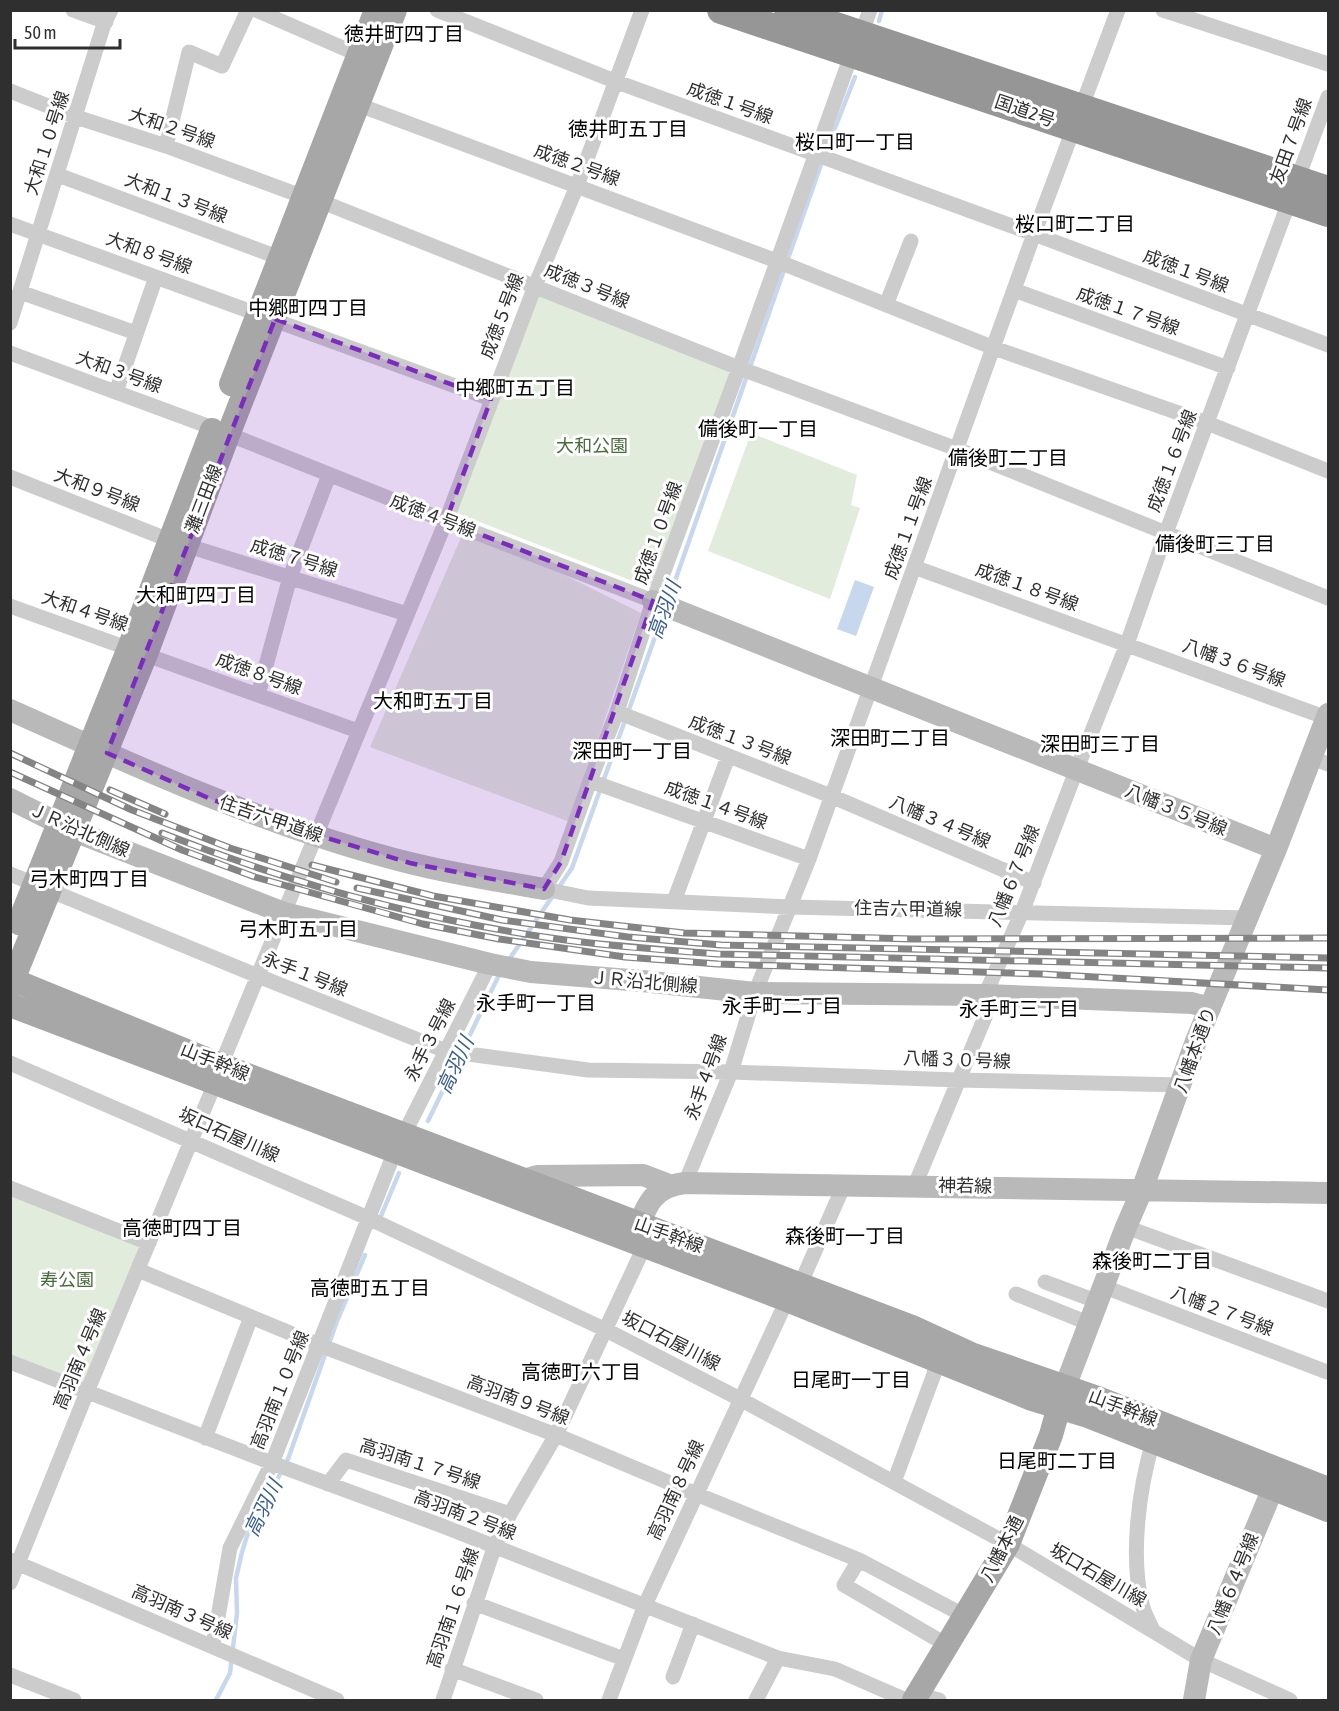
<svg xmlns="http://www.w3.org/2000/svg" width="1339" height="1711" viewBox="0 0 1339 1711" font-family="'Asap Condensed','Noto Sans JP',sans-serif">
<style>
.green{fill:#e1ecdc}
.water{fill:#c7d7ed}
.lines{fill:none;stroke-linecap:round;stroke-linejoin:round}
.stream{stroke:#c7d7ed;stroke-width:4.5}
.street{stroke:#ccc;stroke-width:15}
.secondary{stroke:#b9b9b9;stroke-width:22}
.primary{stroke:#a7a7a7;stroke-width:24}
.highway{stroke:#969696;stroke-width:28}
.rail-casing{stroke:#848484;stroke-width:7}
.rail{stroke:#fff;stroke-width:4.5;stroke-dasharray:14;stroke-linecap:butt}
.marked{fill:#7b2cbf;fill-opacity:0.2;stroke:#7b2cbf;stroke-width:4.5;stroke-dasharray:12 8;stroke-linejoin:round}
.labels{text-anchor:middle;stroke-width:6;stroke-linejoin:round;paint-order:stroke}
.street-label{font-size:18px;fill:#2f2f2f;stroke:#fff}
.park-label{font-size:18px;fill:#476c3a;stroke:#fff}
.neighbourhood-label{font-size:20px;fill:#000;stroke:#fff}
.water-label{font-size:20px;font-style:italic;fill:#395e94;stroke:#fff}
</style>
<rect width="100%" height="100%" fill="#fff"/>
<path class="green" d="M536 296H542L725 366 730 373 655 584 648 587 459 514 456 510Z
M751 433 857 475 851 505 860 508 830 599 708 551Z
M466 526 641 613 570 822 370 747Z
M10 1193 141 1247 84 1385 11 1355Z"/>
<path class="water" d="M855 580 874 587 856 636 837 629Z"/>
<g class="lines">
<path class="stream" d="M879 21 882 10
M668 601 824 156 855 77
M508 961 572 868 664 612
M428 1121 500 973
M381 1216 399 1173
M216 1700 230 1673 237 1613 236 1578 242 1552 247 1536 288 1459 337 1321 365 1255"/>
<path class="street" d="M73 10 106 22
M256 10 359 55
M437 10 617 82 1034 234 1328 345
M1163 10 1328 64
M861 35 870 10
M852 53 739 368 957 449 1328 598
M10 91 76 117 166 146 304 197 320 201 739 368 653 601 617 712 831 796 1034 883
M359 105 777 261 994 348 1207 423 1328 471
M166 146 189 52 222 66 248 10
M58 175 280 258
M10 224 491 399
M1014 290 1228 368
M20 292 136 333
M886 305 911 241
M10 323 104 24 111 10
M10 353 213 428 446 521 653 601
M116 392 156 277
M10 477 169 540 407 614
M914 567 1327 718
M10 606 358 731
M258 695 290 577 329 475
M617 712 590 781 561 862 544 889 588 898 790 907 1248 918
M1312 758 1328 764
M590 781 809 859
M10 874 258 976 446 1051 588 1070 731 1072 958 1080 1182 1085
M674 901 728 757
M10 1063 368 1218 606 1330 740 1399 1008 1544 1201 1660 1290 1700
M221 1065 446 521 535 286 577 186 642 10
M404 1134 490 964
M685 1183 731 1072 755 993 809 859 1034 234 1118 10
M915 1185 985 1017V995L1022 912 1076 771 1127 644 1166 533 1328 97
M10 1188 149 1243
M1126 1227 1328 1301
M138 1270 319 1345 556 1435 696 1494 859 1560
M1045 1282 1096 1301
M800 1285 844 1185
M1102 1286 1327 1372
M1016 1294 1088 1323
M10 1362 272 1463 440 1525 778 1658 835 1669 906 1700
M205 1438 251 1317
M1153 1441C1139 1489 1130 1555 1142 1604 1144 1613 1149 1622 1153 1630
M894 1482 934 1374 936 1361
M328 1484 346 1460 510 1514
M10 1560 337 1700
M10 1583 87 1392 215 1083
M474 1603 624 1659
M947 1645 844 1585 859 1560 965 1616
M213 1646 230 1548 272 1463 395 1151
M452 1669 536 1700
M10 1675 74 1700
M673 1677 693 1624
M917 1694 939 1700
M443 1700 494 1548 510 1514 556 1435 645 1245
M609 1700 645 1605 787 1300
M756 1700 778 1658"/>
<path class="secondary" d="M653 601 1276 849
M10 710C141 769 271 828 410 863 454 874 499 881 544 889
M10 799 74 831 284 913 490 964 531 972 642 981 755 993 985 995 1192 1003 1210 1008
M524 1180 537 1176 643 1175 669 1185
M634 1240C645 1210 649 1187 685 1183L1328 1193
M1065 1387 1126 1227 1142 1190 1196 1041 1276 849 1328 714
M1194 1700 1201 1660 1273 1488"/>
<path class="primary" d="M231 384 376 10
M19 923 129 648 212 430
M13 980 221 1065 912 1327 971 1354 1095 1397 1328 1489
M10 987 146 654 228 435 395 10
M10 1005 787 1300 1032 1399 1088 1416 1328 1510
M914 1700 1008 1544 1051 1435 1063 1392"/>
<path class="highway" d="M721 10 1328 213
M788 10 1328 190"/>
<g class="rail-casing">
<path id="rail" d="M10 753 132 810 230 848 336 882
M10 772 182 850 255 877 423 924 499 939 625 957 718 964 1041 974 1328 990
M110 790 165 814
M162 833C287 882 419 919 551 938 607 946 663 950 718 954L1328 968
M312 865 433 896 570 920 684 933 913 939 1328 938
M357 888 502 920 628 937 721 945 1328 958"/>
</g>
<use href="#rail" class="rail"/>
</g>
<path class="marked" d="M275 319 491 399 446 521 653 601 561 862 544 889 410 863 317 835 213 800 107 753Z"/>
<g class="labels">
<g class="street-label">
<text transform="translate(730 103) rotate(20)" y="6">成徳１号線</text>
<text transform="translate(1025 111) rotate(19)" y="6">国道2号</text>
<text transform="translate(172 128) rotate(19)" y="6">大和２号線</text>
<text transform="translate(1291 141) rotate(-70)" y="6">友田７号線</text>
<text transform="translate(47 143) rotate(-72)" y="6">大和１０号線</text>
<text transform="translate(577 165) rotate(20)" y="6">成徳２号線</text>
<text transform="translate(176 198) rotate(21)" y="6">大和１３号線</text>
<text transform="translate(149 253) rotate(20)" y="6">大和８号線</text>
<text transform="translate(1186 271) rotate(21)" y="6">成徳１号線</text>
<text transform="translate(587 286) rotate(22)" y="6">成徳３号線</text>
<text transform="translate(1128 311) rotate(20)" y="6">成徳１７号線</text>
<text transform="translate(502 316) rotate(-69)" y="6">成徳５号線</text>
<text transform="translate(119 372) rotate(20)" y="6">大和３号線</text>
<text transform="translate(1172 461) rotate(-69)" y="6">成徳１６号線</text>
<text transform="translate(97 490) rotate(21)" y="6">大和９号線</text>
<text transform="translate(204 499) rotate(-69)" y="6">灘三田線</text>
<text transform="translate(433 516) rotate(21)" y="6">成徳４号線</text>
<text transform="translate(908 528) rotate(-70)" y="6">成徳１１号線</text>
<text transform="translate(658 533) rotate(-70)" y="6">成徳１０号線</text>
<text transform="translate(294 558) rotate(17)" y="6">成徳７号線</text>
<text transform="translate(1027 587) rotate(20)" y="6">成徳１８号線</text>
<text transform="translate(85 611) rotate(19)" y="6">大和４号線</text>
<text transform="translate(1234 663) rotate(20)" y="6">八幡３６号線</text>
<text transform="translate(259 674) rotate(20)" y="6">成徳８号線</text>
<text transform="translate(740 740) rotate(21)" y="6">成徳１３号線</text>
<text transform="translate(716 805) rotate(20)" y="6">成徳１４号線</text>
<text transform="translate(1176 810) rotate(22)" y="6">八幡３５号線</text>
<text transform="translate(271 819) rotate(19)" y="6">住吉六甲道線</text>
<text transform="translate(940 822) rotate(23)" y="6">八幡３４号線</text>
<text transform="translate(79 830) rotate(24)" y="6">ＪＲ沿北側線</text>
<text transform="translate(1014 876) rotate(-68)" y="6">八幡６７号線</text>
<text transform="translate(908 909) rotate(1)" y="6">住吉六甲道線</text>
<text transform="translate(305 974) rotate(22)" y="6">永手１号線</text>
<text transform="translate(644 982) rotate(5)" y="6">ＪＲ沿北側線</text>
<text transform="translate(430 1040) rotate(-63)" y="6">永手３号線</text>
<text transform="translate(1195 1050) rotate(-70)" y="6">八幡本通り</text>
<text transform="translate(957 1060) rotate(2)" y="6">八幡３０号線</text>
<text transform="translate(215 1062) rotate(22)" y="6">山手幹線</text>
<text transform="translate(706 1077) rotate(-70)" y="6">永手４号線</text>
<text transform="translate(229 1135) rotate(24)" y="6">坂口石屋川線</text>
<text transform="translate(965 1186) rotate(1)" y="6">神若線</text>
<text transform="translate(669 1235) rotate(20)" y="6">山手幹線</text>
<text transform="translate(1222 1311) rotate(21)" y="6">八幡２７号線</text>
<text transform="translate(671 1341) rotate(27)" y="6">坂口石屋川線</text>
<text transform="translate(80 1359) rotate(-67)" y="6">高羽南４号線</text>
<text transform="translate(280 1390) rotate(-68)" y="6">高羽南１０号線</text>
<text transform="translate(518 1400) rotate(21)" y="6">高羽南９号線</text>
<text transform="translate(1123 1408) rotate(21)" y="6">山手幹線</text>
<text transform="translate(420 1464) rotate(18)" y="6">高羽南１７号線</text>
<text transform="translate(676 1490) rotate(-65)" y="6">高羽南８号線</text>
<text transform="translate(465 1515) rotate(21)" y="6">高羽南２号線</text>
<text transform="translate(1002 1549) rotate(-63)" y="6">八幡本通</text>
<text transform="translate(1098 1575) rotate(30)" y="6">坂口石屋川線</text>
<text transform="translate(1233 1584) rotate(-68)" y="6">八幡６４号線</text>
<text transform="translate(453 1608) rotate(-71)" y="6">高羽南１６号線</text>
<text transform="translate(182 1612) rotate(24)" y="6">高羽南３号線</text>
</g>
<g class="park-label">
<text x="592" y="452">大和公園</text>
<text x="67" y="1286">寿公園</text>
</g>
<g class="neighbourhood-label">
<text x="404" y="41">徳井町四丁目</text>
<text x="628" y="136">徳井町五丁目</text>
<text x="855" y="149">桜口町一丁目</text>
<text x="1075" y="231">桜口町二丁目</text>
<text x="308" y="315">中郷町四丁目</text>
<text x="515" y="395">中郷町五丁目</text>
<text x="758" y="436">備後町一丁目</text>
<text x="1008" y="465">備後町二丁目</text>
<text x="1215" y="551">備後町三丁目</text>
<text x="196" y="602">大和町四丁目</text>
<text x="433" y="708">大和町五丁目</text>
<text x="890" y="745">深田町二丁目</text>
<text x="1100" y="751">深田町三丁目</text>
<text x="632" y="758">深田町一丁目</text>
<text x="89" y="886">弓木町四丁目</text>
<text x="298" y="936">弓木町五丁目</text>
<text x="536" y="1010">永手町一丁目</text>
<text x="782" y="1013">永手町二丁目</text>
<text x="1019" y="1016">永手町三丁目</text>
<text x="182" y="1235">高徳町四丁目</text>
<text x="845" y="1243">森後町一丁目</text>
<text x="1152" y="1268">森後町二丁目</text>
<text x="370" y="1295">高徳町五丁目</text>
<text x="581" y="1379">高徳町六丁目</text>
<text x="851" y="1387">日尾町一丁目</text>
<text x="1057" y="1468">日尾町二丁目</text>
</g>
<g class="water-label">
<text transform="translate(664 610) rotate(-70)" y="7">高羽川</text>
<text transform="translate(455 1065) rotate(-65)" y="7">高羽川</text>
<text transform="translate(263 1508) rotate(-64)" y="7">高羽川</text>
</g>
</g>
<rect width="1339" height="1711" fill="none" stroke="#2f2f2f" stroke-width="24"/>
<path d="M15 39v9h105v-9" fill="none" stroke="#2f2f2f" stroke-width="3"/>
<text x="24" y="39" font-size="18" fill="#2f2f2f" stroke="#ffffff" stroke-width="4.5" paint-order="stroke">50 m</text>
</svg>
